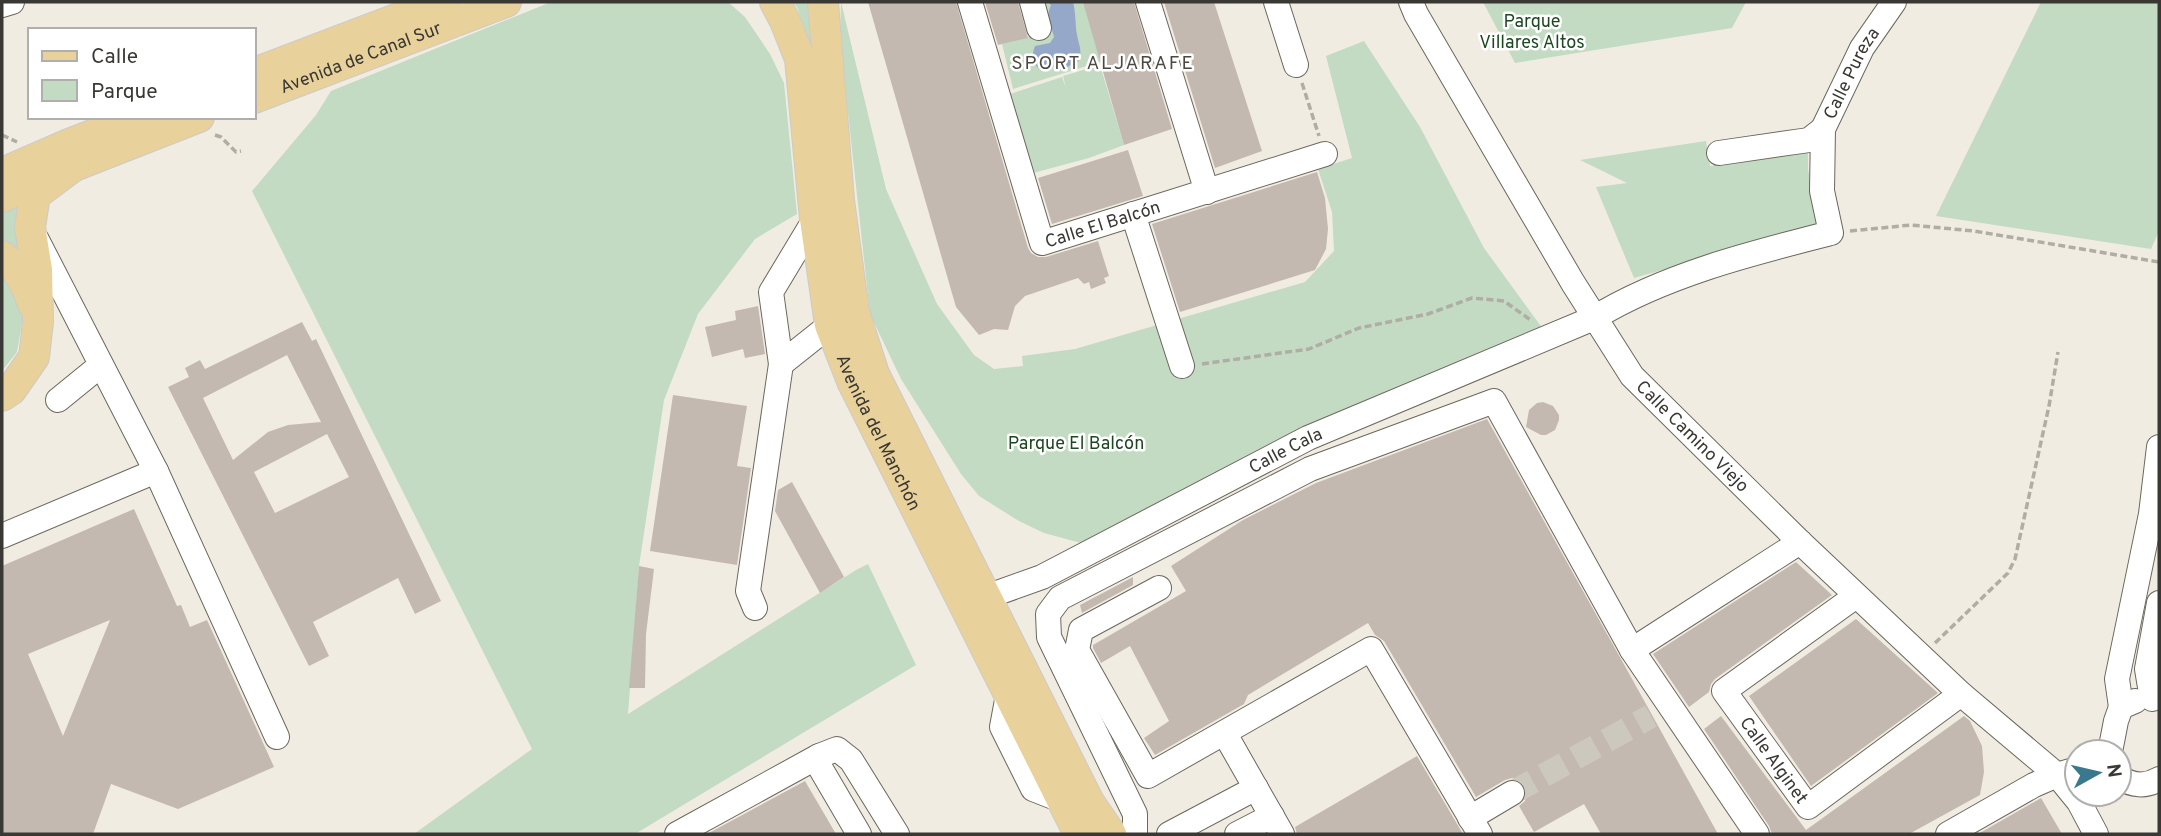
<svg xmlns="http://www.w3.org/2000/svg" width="2161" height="836" viewBox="0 0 2161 836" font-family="Overpass,sans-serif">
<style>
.green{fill:#c2dbc2}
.water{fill:#95a8c9}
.building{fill:#c3b9b1;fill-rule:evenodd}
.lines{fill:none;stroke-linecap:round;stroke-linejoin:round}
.minor-tunnel{stroke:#ccc8be;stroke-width:24;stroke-dasharray:24 12;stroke-linecap:butt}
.minor-casing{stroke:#6b675d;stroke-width:26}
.major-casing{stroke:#cccbca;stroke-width:32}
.path{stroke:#b0ada4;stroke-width:3.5;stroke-dasharray:7 3.5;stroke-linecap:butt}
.minor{stroke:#fff;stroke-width:24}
.major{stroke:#e8d19a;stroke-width:30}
.labels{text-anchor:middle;stroke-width:5;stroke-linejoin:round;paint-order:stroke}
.park-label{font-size:18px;fill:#1c4820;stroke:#fff}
.street-label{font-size:18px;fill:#3a3834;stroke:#fff}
.neighbourhood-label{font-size:19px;letter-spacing:2px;fill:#4d483f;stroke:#fff}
</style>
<rect width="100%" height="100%" fill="#f1ece1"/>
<path class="green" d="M551 2H728L745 17 770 54 784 83 797 214 755 239 698 314 664 400 639 566 628 714 856 570 868 564 916 665 635 834H414L532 749 252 191 316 115 331 91Z
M793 2H810L813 54 797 7Z
M841 2 886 189 937 304 974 355 994 369 1023 366 1022 356 1075 349 1305 282 1334 251 1332 212 1318 169 1352 158 1326 56 1364 41 1420 127 1484 248 1543 329 1081 543 1044 533 1019 521 979 496 961 474 901 379 870 314 840 40Z
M1041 2H1084L1103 61 1013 89 1002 44 1050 32Z
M1483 2H1746L1732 28 1515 63Z
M2041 2H2159V231L2151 249 1936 216Z
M1100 65 1124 145 1089 158 1033 173 1007 95 1062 77 1066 88 1063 76Z
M1706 141 1710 166 1808 150V169L1818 226 1634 278 1596 187 1627 183 1580 160Z
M20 202 22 259 2 240V210Z
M2 270 23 318 17 352 2 371Z"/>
<path class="water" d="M1048 2H1073C1076 13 1075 24 1077 35 1079 46 1083 51 1078 62L1067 67 1057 66 1041 70C1031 63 1031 57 1035 46L1050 43 1054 37C1051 22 1044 22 1051 5Z"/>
<path class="building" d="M868 2H956L1028 248 1031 253 1038 257H1046L1098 241 1109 276 1104 278 1106 283 1091 289 1089 282 1084 284 1078 278 1025 296 1015 306 1008 330 994 329 979 335 956 307Z
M985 2H1018L1028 38 998 45Z
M1083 2H1134L1172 129 1124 145Z
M1164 2H1214L1262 151 1215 168Z
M1128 150 1143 196 1052 224 1038 178Z
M1317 172 1325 198 1328 229 1326 249 1315 270 1180 312 1152 224Z
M758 306 765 354 745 358 743 349 712 357 705 327 736 320 735 311Z
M302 322 312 341 316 339 441 601 415 614 398 578 313 622 329 656 309 666 168 387 189 377 185 368 200 360 205 369ZM287 355 321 422 288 425 268 432 233 460 203 398ZM327 434 349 477 275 513 254 472Z
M673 395 747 406 737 466 751 468 737 565 650 551Z
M1543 402 1553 406 1559 415V420L1555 430 1546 435H1541L1526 427 1529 410 1537 403Z
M1487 419 1626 668 1718 834H1601L1584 804 1534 832 1519 806 1525 801 1527 793 1525 786 1520 780 1512 778 1505 780 1476 797 1384 641 1375 635 1368 623 1248 695 1244 704 1155 755 1144 738 1169 721 1130 646 1101 663 1093 648V645L1186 591 1171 566 1243 520 1316 483Z
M792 482 844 577 820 593 775 511 778 490Z
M134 509 177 606 181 605 190 627 207 620 274 767 178 809 111 784 93 834H2V566ZM110 620 63 736 28 654Z
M1796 562 1832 595 1715 679 1711 684 1709 692 1689 707 1653 654Z
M639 566 654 569 646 634 645 688H629Z
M1133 577V585L1082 613 1080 605Z
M1856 619 1938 693 1811 786 1749 696Z
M1721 716 1806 830 1964 716 1970 721 1982 746 1984 772 1980 795 1909 834H1772L1769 826 1704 729Z
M1417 756 1463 834H1297L1295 827Z
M805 781 836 834H707Z
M2041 798 2062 834H1978Z"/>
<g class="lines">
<path class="minor-tunnel" d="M1512 793 1651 716"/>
<g class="minor-casing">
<g id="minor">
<path id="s1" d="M970 2 1042 243 1325 154"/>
<path d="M1032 2 1039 28"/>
<path d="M1148 2 1207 192"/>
<path d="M1276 2 1296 65"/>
<path id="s2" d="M1411 2 1416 14 1573 283 1632 376 1800 542 1961 694 2057 775 2077 769"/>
<path d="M2 5 12 2"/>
<path d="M1719 153 1809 140 1823 129"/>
<path d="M1133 214 1182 366"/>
<path d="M815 219 771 292 781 364 830 325"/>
<path d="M37 240 156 471 277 737"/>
<path d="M58 400 101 365"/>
<path d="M2 536 156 471"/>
<path d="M1159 588 1081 630 1077 650 1148 776 1371 649 1480 834"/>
<path id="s3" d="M1856 596 1724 691 1808 807 1961 694"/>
<path id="s4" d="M986 597 1042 577 1308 438 1594 318C1664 275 1752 253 1831 233L1822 191 1823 129 1862 48 1894 2"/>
<path d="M755 608 748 591 781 364"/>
<path d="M1008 695 1002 727 1033 789 1061 800"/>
<path d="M2152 699 2147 669 2159 603"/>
<path d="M2121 707 2117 679 2151 514 2159 447"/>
<path d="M1225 734 1282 834"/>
<path d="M2110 752 2116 721 2121 707 2135 701"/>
<path d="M2119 777C2132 786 2146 787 2159 779"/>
<path d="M1470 818 1512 793"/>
<path d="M677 834 819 756"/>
<path d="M859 834 818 764 819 756 837 749 851 760 897 834"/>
<path d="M1135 834V814L1049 637 1048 614 1060 598 1310 469 1494 401 1632 650"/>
<path d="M1169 834 1256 788"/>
<path d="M1237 834 1272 816"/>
<path d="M1757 834 1632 650 1800 542"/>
<path d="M1948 834 2034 785 2057 775 2079 802 2096 834"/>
</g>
</g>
<g class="major-casing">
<g id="major">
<path id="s5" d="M775 2 785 21 800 59 815 219 830 325 852 381 1079 834"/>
<path d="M823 2 839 200 854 312 874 374 1089 802 1111 834"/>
<path d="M254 73 441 2"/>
<path id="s6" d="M254 98 506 2"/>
<path d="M2 173 69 144 139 117"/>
<path d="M2 197 74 166 199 117"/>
<path d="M2 256C18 267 27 286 33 304"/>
<path d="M2 396 11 390 34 357 38 322 37 270 30 227 35 195 74 166"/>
</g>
</g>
<path class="path" d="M1302 83 1319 136
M2 135 17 142
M215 135 221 137 236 152 241 151
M1850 231 1911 225 1974 231 2159 262
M1202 364 1309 349 1359 328 1428 314 1472 298 1504 301 1532 321
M1935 643 2008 573 2015 559 2049 406 2058 352"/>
<use href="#minor" class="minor"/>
<use href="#major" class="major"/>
</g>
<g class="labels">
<g class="park-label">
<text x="1532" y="27">Parque<tspan x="1532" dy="21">Villares Altos</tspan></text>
<text x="1076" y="449">Parque El Balcón</text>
</g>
<g class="street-label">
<text dy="6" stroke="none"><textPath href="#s6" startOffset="114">Avenida de Canal Sur</textPath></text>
<text dy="6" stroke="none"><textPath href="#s4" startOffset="1090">Calle Pureza</textPath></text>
<text dy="6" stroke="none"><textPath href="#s1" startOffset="315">Calle El Balcón</textPath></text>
<text dy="6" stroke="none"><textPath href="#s5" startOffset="448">Avenida del Manchón</textPath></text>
<text dy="6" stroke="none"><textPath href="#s2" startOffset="520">Calle Camino Viejo</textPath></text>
<text dy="6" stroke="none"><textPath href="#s4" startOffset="334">Calle Cala</textPath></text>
<text dy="6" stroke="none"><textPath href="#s3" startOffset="248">Calle Alginet</textPath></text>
</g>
<g class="neighbourhood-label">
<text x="1103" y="69">SPORT ALJARAFE</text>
</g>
</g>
<rect width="2161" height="836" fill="none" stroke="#3a3834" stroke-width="7"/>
<rect x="28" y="28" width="228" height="91" fill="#ffffff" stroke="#b0afae" stroke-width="2"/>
<rect x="42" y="51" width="35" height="10" fill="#e8d19a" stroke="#b0afae" stroke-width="2"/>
<text x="91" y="63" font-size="21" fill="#3a3834">Calle</text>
<rect x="42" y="80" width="35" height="21" fill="#c2dbc2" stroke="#b0afae" stroke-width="2"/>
<text x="91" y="98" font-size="21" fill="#3a3834">Parque</text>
<g transform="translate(2098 773) rotate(82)"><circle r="33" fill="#ffffff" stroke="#b0afae" stroke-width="2"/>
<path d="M0-5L12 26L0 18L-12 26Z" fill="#39788d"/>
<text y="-10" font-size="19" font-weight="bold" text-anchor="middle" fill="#3a3834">N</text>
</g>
</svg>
